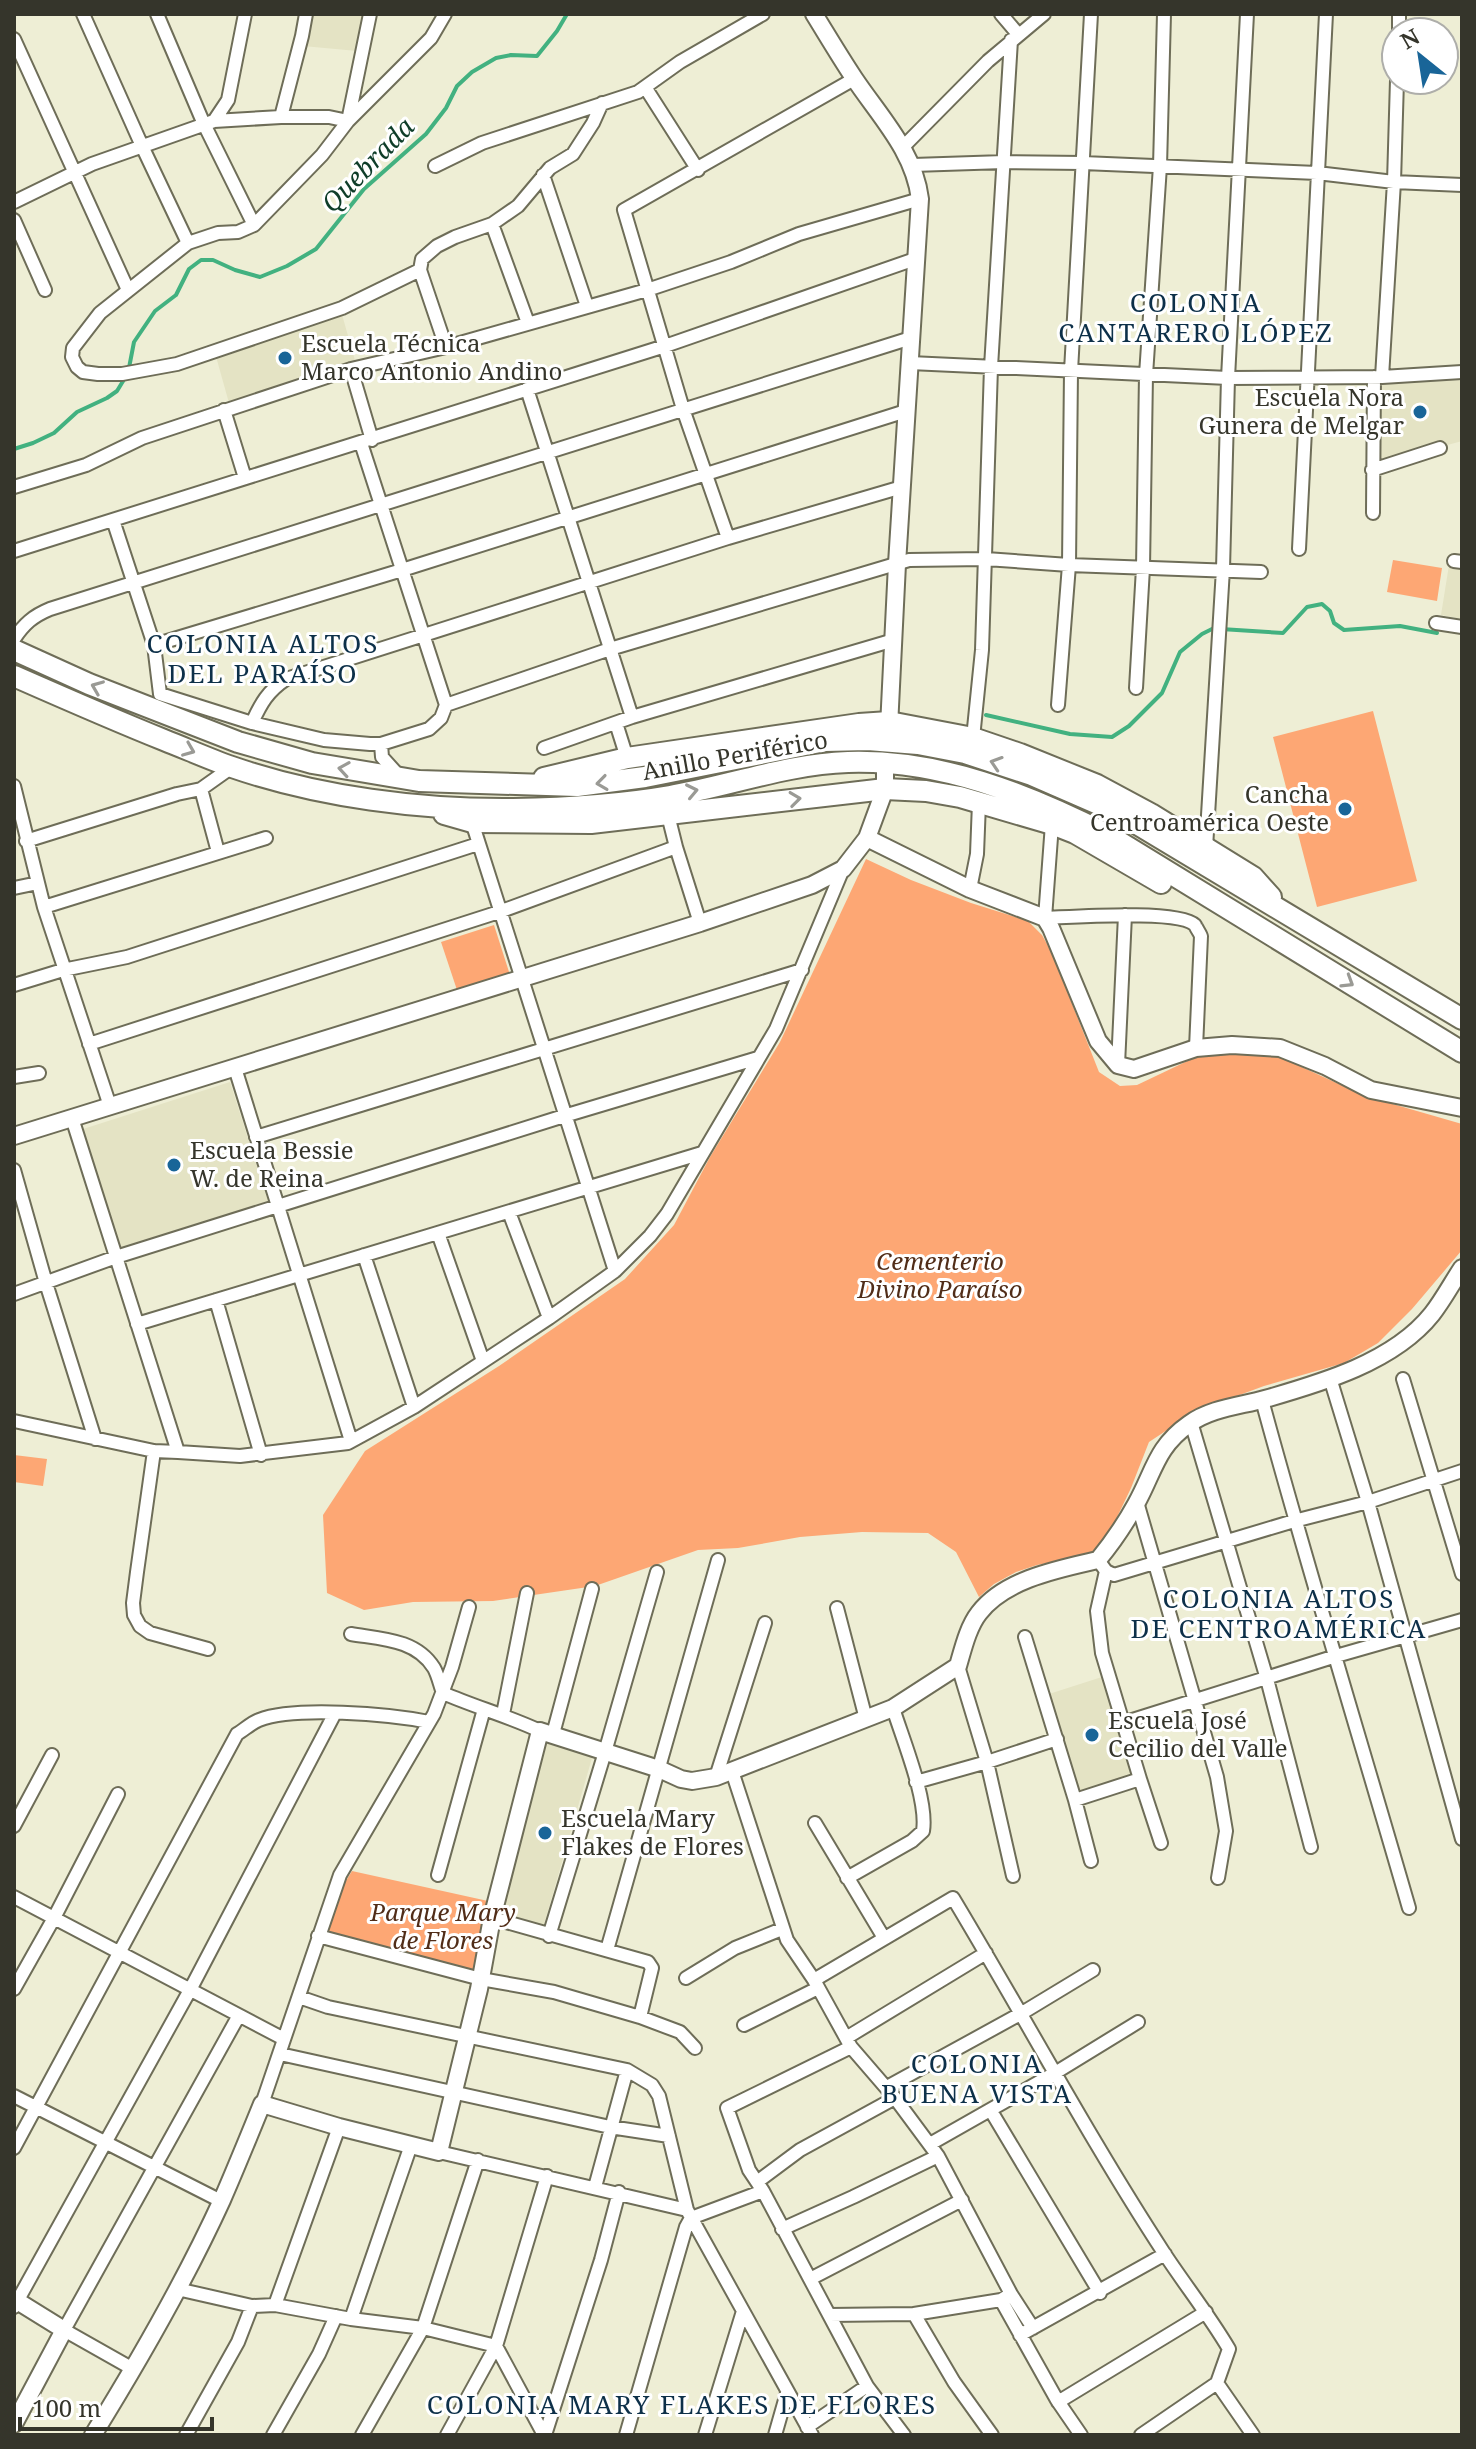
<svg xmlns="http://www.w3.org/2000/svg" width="1476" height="2449" viewBox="0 0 1476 2449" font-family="'Noto Serif',serif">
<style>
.built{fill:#e4e3c4}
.green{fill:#fda774}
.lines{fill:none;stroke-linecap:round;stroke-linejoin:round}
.stream{stroke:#42b180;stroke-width:4}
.minor-casing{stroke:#6e6d58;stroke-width:16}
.tertiary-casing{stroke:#6e6d58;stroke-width:20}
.trunk-casing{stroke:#6e6d58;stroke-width:24}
.minor{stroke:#fff;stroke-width:12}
.tertiary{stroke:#fff;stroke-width:16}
.trunk{stroke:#fff;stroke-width:20}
.oneway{stroke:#9a9a95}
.poi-dot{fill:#196598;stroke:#fff;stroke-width:3}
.labels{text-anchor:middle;stroke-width:6;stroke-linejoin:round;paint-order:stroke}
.poi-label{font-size:24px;fill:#35352b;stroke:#fff;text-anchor:start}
.street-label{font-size:24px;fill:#35352b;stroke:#fff}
.park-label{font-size:24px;font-style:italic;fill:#512d18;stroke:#fff}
.water-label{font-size:26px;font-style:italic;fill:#0e3d29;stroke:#fff}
.neighbourhood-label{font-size:26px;letter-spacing:2px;fill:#0d3049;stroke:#fff}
</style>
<rect width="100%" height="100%" fill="#eeeed5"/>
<path class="built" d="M309 14H364L357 51 303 46Z
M341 311 356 364 229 403 215 353Z
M1457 376 1462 384V441L1444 446 1443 441 1377 464 1379 381Z
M1449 565 1462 567V619L1441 615Z
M230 1082 268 1201 119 1252 80 1130Z
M1105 1676 1135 1776 1078 1794 1049 1694Z
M545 1737 594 1751 543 1928 497 1915Z"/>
<path class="green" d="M1393 560 1442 568 1437 601 1387 592Z
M1373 711 1417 881 1317 907 1273 737Z
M866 859 911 880 971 903 1028 921 1042 935 1052 953 1099 1072 1120 1086 1137 1085 1200 1055 1247 1053 1280 1057 1365 1096 1462 1124V1250L1412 1309 1378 1343 1344 1363 1264 1386 1196 1411 1149 1442 1131 1488 1109 1534 1094 1552 1083 1556 1037 1565 1016 1572 994 1584 979 1597 956 1552 928 1533 862 1532 800 1537 738 1548 698 1550 595 1586 493 1601 413 1602 364 1610 327 1593 323 1515 365 1451 499 1366 625 1279 674 1225 710 1157 780 1042Z
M494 925 510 975 458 993 441 942Z
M14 1455 47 1459 43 1486 14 1482Z
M352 1871 488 1901 473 1970 323 1935 336 1897Z"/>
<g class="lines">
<path class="stream" d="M14 449 33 443 54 433 77 412 107 398 117 391 128 373 134 342 155 311 176 295 189 269 201 260H213L235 270 260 277 287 266 316 249 364 189 426 134 446 108 457 86 472 72 496 58 511 55 537 56 557 31 567 14
M1221 629 1283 633 1307 607 1322 604 1330 611 1334 623 1344 630 1400 626 1437 633
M986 715 1070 734 1112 737 1129 726 1162 693 1180 652 1202 634 1214 628"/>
<g class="minor-casing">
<path id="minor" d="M83 14 142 146 188 243
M157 14 203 122 254 225
M445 14 431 38 348 121 322 155 254 225 238 232 218 233 188 243 100 313 73 348 72 357 77 367 83 372 98 374H122L177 364 342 308 420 270 446 347
M1001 14 1018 34
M1399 32V14
M14 39 128 290
M645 87 698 170
M281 117 302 36 306 14
M214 121 228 100 245 14
M348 121 370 14
M903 147 988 61 1044 14
M913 165 1004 162 1083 163 1317 173 1394 182 1462 185
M435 166 482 143 638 92 680 62 763 14
M543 175 587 306
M14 202 92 164 214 121 281 117H329L348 121
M14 220 45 290
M492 224 528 323
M420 270 422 259 437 246 455 237 492 224 518 206 550 168 573 154 593 123 602 103
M910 363 1228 378 1382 377 1394 182 1397 80
M351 369 372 440
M1382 377 1462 372
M527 389 632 717
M224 410 245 478
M361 443 446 705
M1372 470 1440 448
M14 487 86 465 142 438 351 369 446 347 647 290 731 262 799 234 920 199
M1373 513 1374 377
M113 520 154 645 160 694 252 723 324 740 370 744H381L429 729 441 718 446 705 610 649 909 560 986 559 1069 565 1261 572
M728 538 683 409 624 210 854 79
M1299 549 1326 14
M14 551 665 346 915 259
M1454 561 1462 562
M1436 623 1462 627
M14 639C24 624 33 616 50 609L911 338
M154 645 402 570 906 411
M1136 688 1143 568 1146 375 1160 166 1164 14
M1058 705 1069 565 1071 371 1091 14
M252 723C261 703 268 691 286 679L728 538 902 487
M616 723 627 758
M973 738 982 650 991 367 1011 40
M381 744 382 757 400 777
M544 748 632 717 894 640
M14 786 44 907 110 1106
M201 789 218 852
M472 822 615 1271
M1052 824 1045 918C1072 917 1178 909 1195 925 1195 926 1201 935 1201 936L1196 1048
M26 841 177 794 201 789 232 767
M676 847 700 923
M1206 848 1223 569 1228 378 1247 14
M14 888 38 883
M970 889 977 854 979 803
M44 907 266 838
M14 985 63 970 127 957 478 844
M89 1044 499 912 676 847 668 815
M1118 1065 1125 915
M235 1068 351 1441
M14 1077 39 1073
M72 1118 178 1452
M256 1137 802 970
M14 1170 46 1283 95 1439
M509 1212 549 1318
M438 1233 483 1361
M364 1255 414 1407
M14 1294 116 1257 564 1116 758 1058
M216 1300 261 1455
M137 1324 702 1153
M1330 1378 1368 1502 1462 1839
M1403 1379 1462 1574
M1262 1400C1308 1570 1360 1738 1409 1908
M14 1421 154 1451 178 1452 240 1456 348 1443 414 1407 549 1318 615 1271 650 1236 667 1214 776 1029 843 869
M1191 1422 1267 1679 1311 1847
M154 1451 137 1572 133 1603 134 1615 140 1626 150 1633 208 1649
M1137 1502 1217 1777 1226 1831 1218 1878
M1098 1560 1106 1571 1114 1575 1294 1521 1368 1502 1462 1471
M837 1608 866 1719
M351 1634C381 1639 416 1639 434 1668 438 1675 440 1685 443 1693 475 1707 508 1716 540 1731
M1025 1637 1075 1800 1091 1861
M958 1666 987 1762 1013 1876
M503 1714 527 1593
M1123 1723 1336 1656 1462 1620
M553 1734 592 1589
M732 1771 787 1940 814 1980 851 2047 895 2098 938 2156 1011 2294 1001 2300 914 2314
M716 1777 765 1623
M1140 1779 1161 1843
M916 1782 987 1762 1057 1739
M1075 1800 1140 1779 1102 1653 1097 1611 1106 1571
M815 1823 884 1938
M14 1826 52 1755
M438 1875 484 1709
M847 1878 912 1841 923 1831C928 1800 903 1740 893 1708
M14 1897 284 2039
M492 1918 648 1962 652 1968 640 2017
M318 1936 481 1979 554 1992 640 2017 680 2032 695 2048
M549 1936 605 1752 657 1572
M607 1950 718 1560
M686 1978 735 1948 782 1929
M814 1980 953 1898C1024 2016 1089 2138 1164 2253 1185 2285 1209 2315 1229 2349L1217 2383 1141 2435
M14 1989 54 1918 118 1794
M299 1997 328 2007 627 2070 652 2085 659 2096 687 2210 812 2435
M744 2025 818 1988
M846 2038 986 1953
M851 2047 727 2108 749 2170 763 2191 867 2386 904 2435
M280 2054 610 2127 669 2136
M887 2087 1022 2013 1093 1970
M14 2096 221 2201
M262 2104 340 1875 434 1714 452 1667 469 1607
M991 2111 1100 2293
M930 2144 1055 2073 1138 2022
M14 2148 237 1734C244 1730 251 1723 259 1720 295 1706 389 1714 429 1722
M439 2152 687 2210
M757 2182 800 2150 895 2098
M595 2187 627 2070
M782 2229 853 2197 938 2156
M810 2279 962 2200
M177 2289 252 2306 275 2305 351 2319 423 2328 496 2346 544 2435
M1011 2294 1033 2328
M1001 2300 1057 2400 1081 2435
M275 2305 339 2127
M14 2307 190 1990 335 1713
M829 2315 914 2314 954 2382 992 2435
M351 2319 411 2145
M1020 2335 1165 2254
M133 2369 64 2330 238 2017
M1217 2383 1253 2435
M1058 2402 1206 2312
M807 2427 867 2386
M186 2435 238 2342 252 2306
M273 2435 319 2354 336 2316
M362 2435 423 2328 478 2160
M447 2435 496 2346 547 2176
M545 2435 601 2260 619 2192
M626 2435 686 2227 691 2218 763 2191
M705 2435 743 2311
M775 2435 787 2393"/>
</g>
<g class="tertiary-casing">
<path id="tertiary" d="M814 14C827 35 840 57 854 78 880 117 914 151 920 199L897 564 889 727
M867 838 970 889 1045 918 1051 928 1098 1041 1118 1065 1134 1069 1196 1048 1232 1045 1280 1048 1325 1066 1371 1090 1462 1108
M14 1136 700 923 812 885 843 869 867 838 885 789V772
M14 2299 64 2330 14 2424
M93 2435C140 2359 185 2281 222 2200 236 2168 249 2136 262 2104L339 2127 439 2152 479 1989 492 1918 540 1731 659 1769 681 1779 692 1781 716 1777 893 1708 958 1666C963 1649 968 1627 979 1613 1005 1579 1059 1569 1098 1560 1112 1543 1125 1524 1136 1504 1154 1472 1156 1447 1189 1424 1211 1408 1240 1406 1265 1399 1321 1383 1394 1362 1432 1314 1443 1300 1452 1283 1462 1268"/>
</g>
<g class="trunk-casing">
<path id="trunk" d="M14 650 89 684 238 742 312 763 419 781 577 786 645 777 825 741 868 740 918 744 965 753 1032 775 1117 812 1462 1019
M14 676C64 698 114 720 164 740 187 749 209 759 232 767 319 797 421 810 513 809 565 808 618 805 670 796 729 786 787 764 848 762 940 759 1027 794 1108 835L1462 1052
M544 778 627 758 859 724 889 722 973 738 1020 754 1097 785 1151 814 1253 877 1271 897
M444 814 472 822 591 823 885 789 926 791 960 797 1052 824 1075 833 1161 883"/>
</g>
<use href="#minor" class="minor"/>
<use href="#tertiary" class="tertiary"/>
<use href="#trunk" class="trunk"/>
</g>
<defs><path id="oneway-chevron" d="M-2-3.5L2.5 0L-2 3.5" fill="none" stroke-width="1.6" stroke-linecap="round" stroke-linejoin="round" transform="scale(2)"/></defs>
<g class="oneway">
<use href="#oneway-chevron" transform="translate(97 687) rotate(-158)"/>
<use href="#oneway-chevron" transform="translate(189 750) rotate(22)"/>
<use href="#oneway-chevron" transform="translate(996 763) rotate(-162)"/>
<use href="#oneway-chevron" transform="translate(344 769) rotate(-171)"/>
<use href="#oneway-chevron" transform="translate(602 783) rotate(172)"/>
<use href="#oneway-chevron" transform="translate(692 791) rotate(-12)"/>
<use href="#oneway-chevron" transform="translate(795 799) rotate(-7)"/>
<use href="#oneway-chevron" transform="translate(1348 982) rotate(32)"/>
</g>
<g class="poi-dot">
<circle cx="285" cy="358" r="8"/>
<circle cx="1420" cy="412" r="8"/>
<circle cx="1345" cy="809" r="8"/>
<circle cx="174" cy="1165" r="8"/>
<circle cx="1092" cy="1735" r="8"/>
<circle cx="545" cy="1833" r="8"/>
</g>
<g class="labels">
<g class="poi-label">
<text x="301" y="352">Escuela Técnica<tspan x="301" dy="28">Marco Antonio Andino</tspan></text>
<text x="1404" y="406" text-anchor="end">Escuela Nora<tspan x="1404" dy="28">Gunera de Melgar</tspan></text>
<text x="1329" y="803" text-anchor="end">Cancha<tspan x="1329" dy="28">Centroamérica Oeste</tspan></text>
<text x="190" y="1159">Escuela Bessie<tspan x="190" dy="28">W. de Reina</tspan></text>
<text x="1108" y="1729">Escuela José<tspan x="1108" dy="28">Cecilio del Valle</tspan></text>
<text x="561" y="1827">Escuela Mary<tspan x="561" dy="28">Flakes de Flores</tspan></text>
</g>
<g class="street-label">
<text transform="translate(735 756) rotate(-10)" y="8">Anillo Periférico</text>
</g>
<g class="park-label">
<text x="940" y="1270">Cementerio<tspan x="940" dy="28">Divino Paraíso</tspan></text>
<text x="443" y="1921">Parque Mary<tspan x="443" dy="28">de Flores</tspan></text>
</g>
<g class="water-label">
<text transform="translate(368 165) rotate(-46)" y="9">Quebrada</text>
</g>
<g class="neighbourhood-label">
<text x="1196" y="312">COLONIA<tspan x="1196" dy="30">CANTARERO LÓPEZ</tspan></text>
<text x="263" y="653">COLONIA ALTOS<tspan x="263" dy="30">DEL PARAÍSO</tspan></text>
<text x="1279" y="1608">COLONIA ALTOS<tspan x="1279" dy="30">DE CENTROAMÉRICA</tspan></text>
<text x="977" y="2073">COLONIA<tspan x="977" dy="30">BUENA VISTA</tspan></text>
<text x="682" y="2414">COLONIA MARY FLAKES DE FLORES</text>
</g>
</g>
<rect width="1476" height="2449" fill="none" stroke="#35352b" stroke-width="32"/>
<g transform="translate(1420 56) rotate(330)"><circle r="38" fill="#ffffff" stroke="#aeaeaa" stroke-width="2"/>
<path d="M0-6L14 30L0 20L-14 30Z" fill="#196598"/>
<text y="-12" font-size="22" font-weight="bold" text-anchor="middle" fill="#35352b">N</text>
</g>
<path d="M20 2417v12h192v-12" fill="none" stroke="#35352b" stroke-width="4"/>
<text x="32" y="2417" font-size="24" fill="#35352b" stroke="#ffffff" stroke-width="6" paint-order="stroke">100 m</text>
</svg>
